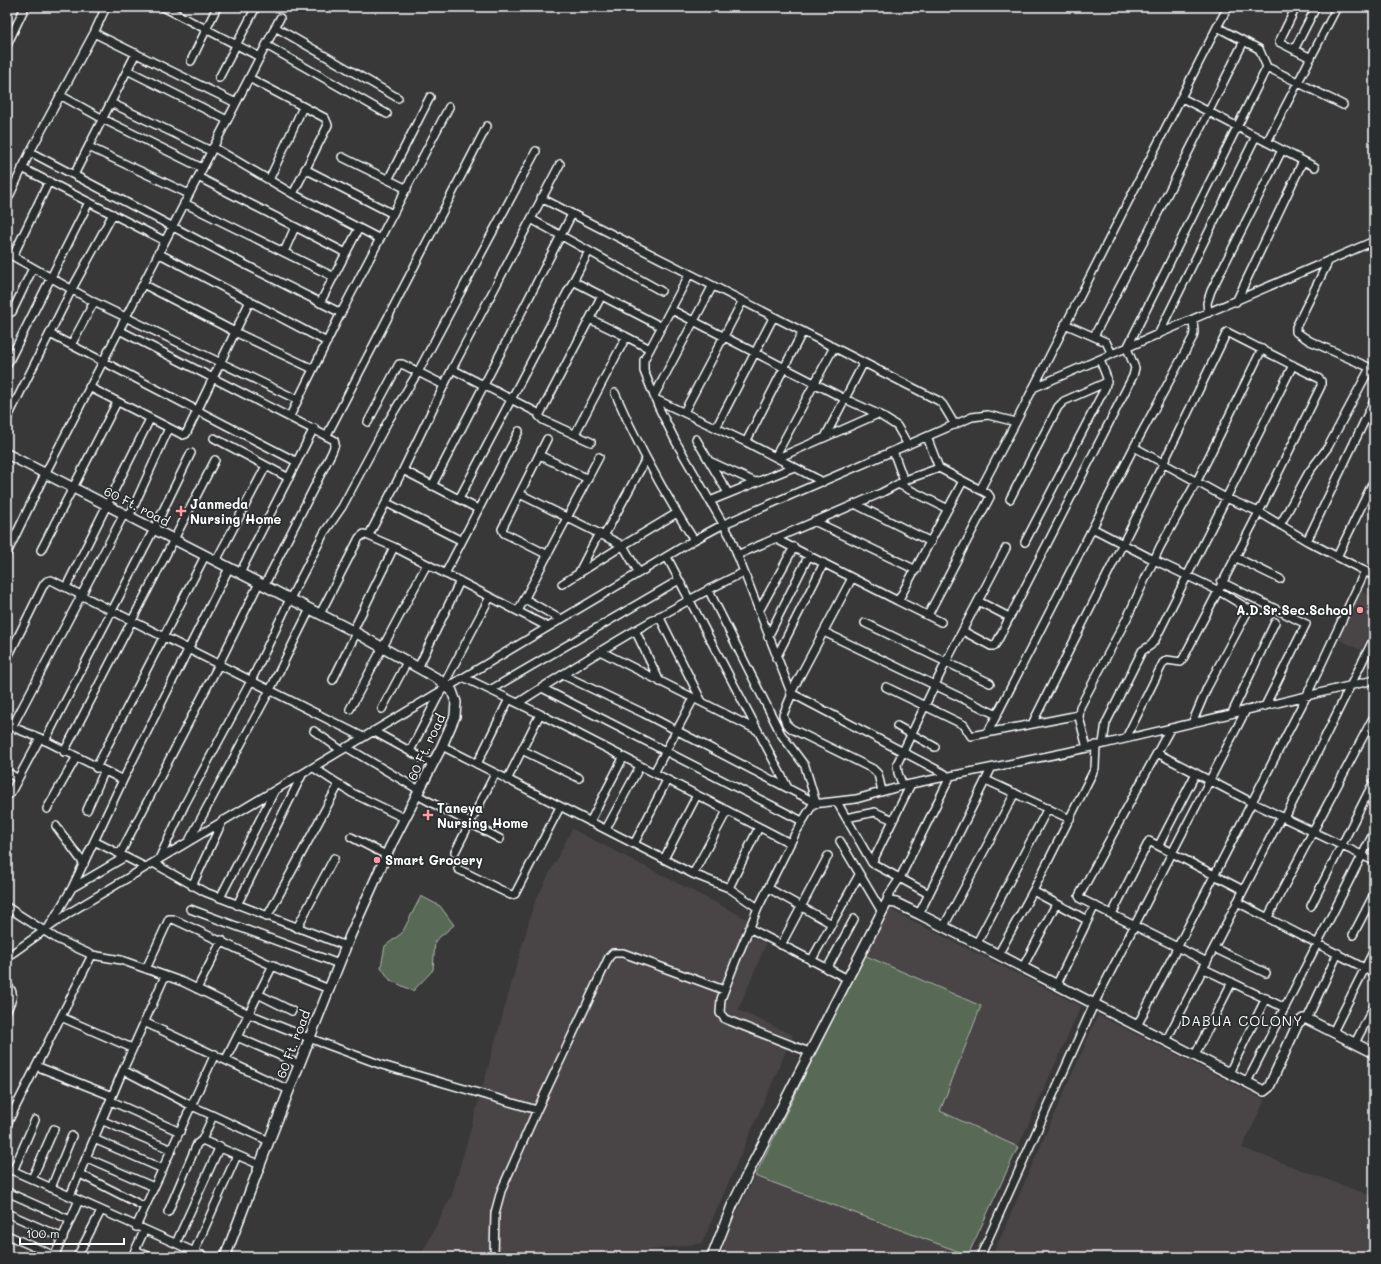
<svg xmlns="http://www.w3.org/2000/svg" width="1381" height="1264" viewBox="0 0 1381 1264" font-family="Mali,sans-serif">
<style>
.built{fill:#4a4546}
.green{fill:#586b56;stroke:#acb5aa}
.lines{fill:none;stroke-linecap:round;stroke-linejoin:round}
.street-casing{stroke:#fff;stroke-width:10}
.secondary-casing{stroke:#fff;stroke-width:12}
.street{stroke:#2a2d2e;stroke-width:7}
.secondary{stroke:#2a2d2e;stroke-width:9}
.poi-dot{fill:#ff9aa2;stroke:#2a2d2e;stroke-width:1.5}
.labels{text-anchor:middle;stroke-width:3.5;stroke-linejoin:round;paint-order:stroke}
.poi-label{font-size:13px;font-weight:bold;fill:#fff;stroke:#2a2d2e;text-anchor:start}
.street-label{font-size:13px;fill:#fff;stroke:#2a2d2e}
.neighbourhood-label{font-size:14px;letter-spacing:1px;fill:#fff;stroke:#2a2d2e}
</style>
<rect width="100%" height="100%" fill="#393839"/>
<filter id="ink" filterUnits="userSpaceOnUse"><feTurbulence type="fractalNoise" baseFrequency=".025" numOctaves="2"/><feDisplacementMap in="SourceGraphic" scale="8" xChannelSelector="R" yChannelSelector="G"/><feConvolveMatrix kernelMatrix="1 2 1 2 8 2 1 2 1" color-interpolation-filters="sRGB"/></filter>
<g filter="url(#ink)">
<path class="built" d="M1357 589 1374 598V623L1361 650 1334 637Z
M572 829 747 919 741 932 766 944 738 1010 793 1035 702 1243 598 1257H420L452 1195 534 904Z
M887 908 1081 1006 1018 1147 940 1111 864 955Z
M1098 1015 1265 1100 1242 1148 1374 1197V1257H992Z
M755 1176 968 1255 967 1257H721L727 1233Z"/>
<path class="green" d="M421 896 440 906 454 925 435 941 433 970 413 991 390 980 381 967 385 946 402 933Z
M864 955 981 1006 940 1111 1018 1147 968 1255 755 1176Z"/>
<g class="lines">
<g class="street-casing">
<path id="street" d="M163 7 260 57
M1296 7 1279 42 1311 58
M275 27 398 98
M1217 27 1228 7
M94 33 236 103
M7 45 25 7
M266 45 387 114
M1294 50 1316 7
M191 61 217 7
M127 70 227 120
M219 78 255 9
M249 78 325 118 328 125 293 194
M60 95 103 119 202 168
M1182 98 1315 167
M111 103 211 151
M1267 142 1337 7
M89 147 189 194
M213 147 293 194 380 239
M30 152 242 263 341 313
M342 157 407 189
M22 168 165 241
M305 169 393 214
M74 175 136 53
M198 177 346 253
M269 180 303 107
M388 180 430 97
M541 198 939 401 943 405 955 425
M7 201 30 152 94 33 106 7
M184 203 334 277
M531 219 661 291
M284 252 295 227
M7 253 94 302 298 400
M158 253 327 342
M13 256 49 181
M1329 260 1296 327V332L1310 341 1373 369
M689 275 644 360V371L659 408 676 442 730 536 790 690 791 696 783 715 786 724 792 729 873 769 878 774 882 791
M573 281 662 327
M143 284 237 333 313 369
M1236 302 1303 161
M320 303 359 228
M672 310 845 399 878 414 897 426 908 445
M12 312 33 268
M1208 313 1207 303 1211 291 1282 150
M1065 324 1106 342 1112 354
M119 330 334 440 335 444 332 452 264 586
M50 334 297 462
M1158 335 1256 136
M625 336 650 349
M1094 336 1144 241 1244 41
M71 345 94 302
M7 365 89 202
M452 369 540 414
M89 387 183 435 186 434 250 301
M1033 388 1374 241
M615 393C637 444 664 493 694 540
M654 396 712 287
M655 399 746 442 823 482
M684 412 742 302
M290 416 341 313 449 107
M7 419 72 289 113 214
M368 422 399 364H402L444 385
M716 428 773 318
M575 434 625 339V336L590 319
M327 435 487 126
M825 437 863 364
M927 437 939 468 988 494 990 497 928 615
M214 438 289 478
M547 439 502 529 504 533 548 555
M696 439 728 493
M591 442 543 420 539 416 602 295
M746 442 802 333
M1134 447 1226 498 1259 512 1307 541 1374 576
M893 451 904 481
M539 455 588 479
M775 457 833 349
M778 458 878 414
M709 461 755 482
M403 470 478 509
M898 484 948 509
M432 486 572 214
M980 490 1016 422 1217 27 1259 49 1267 67 1343 105
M520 494 618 543 625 549 639 573
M459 499 589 251
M1010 499 1058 407 1064 401 1107 382
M710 501 794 467
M387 503 462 541
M855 504 931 542
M129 517 169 428
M814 521 916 570
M1280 525 1309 472 1328 447 1370 368
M1094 529 1154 560 1217 590 1249 609 1207 688 1193 721
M369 535 403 470 452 369 560 164
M604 536 646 459
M774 538 898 601 963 481
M1307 541 1374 401
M1025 542 1105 388 1107 378 1100 360
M41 550 117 402
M7 553 45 474 280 18
M737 555 881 493 908 479 939 468
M667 557 788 788
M1235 557 1280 579
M1337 557 1374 480
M216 561 266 466
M579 572 599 533
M240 573 314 428
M445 574 519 431
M852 578 791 693 945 774
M1221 582 1306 624 1265 706
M562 584 622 546 677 513
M66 587 150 419
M708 589 781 734 805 766 816 803
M525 599 560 619
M898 601 941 622
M978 601 1009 617
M518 611 599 457
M759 611 794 547
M320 614 359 538 364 534 394 547 548 627
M659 616 702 702
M865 623 990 683
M635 630 660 682
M353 631 394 547
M963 631 991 646H994L997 642 1133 376 1135 368 1127 348 1267 67
M824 632 997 715
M768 637 809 555
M602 652 757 730
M776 658 824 563
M7 659 44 584 47 581 51 580 363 737
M418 668 460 581
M563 675 643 713 816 803
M465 678 540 714 790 843
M333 680 356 633
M444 684 490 597
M886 687 964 725 971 736 1079 715
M542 688 802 821
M490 690 679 580
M518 703C591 656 665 610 744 572
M350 709 427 564
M382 709 407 662
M1232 713 1275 622
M1032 724 1163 464 1227 332 1318 378 1321 381V386L1259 512 1184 657 1181 662 1167 660 1163 663 1126 738
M7 725 40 738 123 780
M897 726 935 747
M12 727 124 514
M1170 729 1079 896 1081 899 1207 962
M314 731 341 750
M373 731 433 764
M988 732 1134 447 1193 337 1194 332 1193 320
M45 741 154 529 191 453
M1103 743 1106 723 1142 651 1151 645 1155 640 1293 365
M442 746 693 874 729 888 758 908
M346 747 419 790
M1087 748 1079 717 1080 707 1128 616 1160 547 1197 481 1262 349
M522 750 579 778
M410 751 441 691
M64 752 215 460
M1157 753 1251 802 1374 861
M477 764 509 699
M96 768 205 556
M314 768 352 793 404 818
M7 772 18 779
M654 773 694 698
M507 780 540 714
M986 780 1070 819
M903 786 898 773 897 764 946 662 1006 548
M10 794 40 738
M417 795 500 839
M837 802 872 863 929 894
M47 809 76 758
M87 810 104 772
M846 818 875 812 893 820
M1285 818 1374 638
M590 822 623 758
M56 826 84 864
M606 829 640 766
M351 837 386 855
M190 839 270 690 310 609
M94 841 145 867
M840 841 882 912
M634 844 667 780
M1159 845 1196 773
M455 852 495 774
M120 854 218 666 259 583
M159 859 185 804 251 681 290 599 324 533 342 507 387 423 418 372 536 151
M664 859 697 795
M153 863 205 892 346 946
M872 863 911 784
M458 869 511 895 515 894 560 807
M693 874 727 811
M192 886 223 820
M72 888 125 857
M729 888 759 827
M768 888 832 924
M1033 891 1087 920
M220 898 275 790
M1237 902 1374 973
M886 904 888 896 900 878 950 777
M237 905 302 775
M1311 906 1374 781
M7 907 57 939 92 955 121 960 183 982 249 1014 309 1038 382 1065 537 1110
M190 909 339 964
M919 914 991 769
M1112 914 1149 841 1243 890
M267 917 339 784
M1268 917 1374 716
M50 925 72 888 123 780 229 568
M944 926 1015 793
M297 928 334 858
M749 928 848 979
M1353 935 1374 894
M977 943 1048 808
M781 945 828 856
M1214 948 1266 973
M998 955 1033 891 1095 768 1096 745
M7 957 69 913 694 540 724 524 972 417 988 415 1016 422
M811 961 859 875
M1023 967 1056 904
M146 969 169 919H173L284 971 329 989
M827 969 854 919
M1204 969 1285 1008
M1057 984 1095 905
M7 985C16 993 12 1000 7 1010
M197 989 222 940
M258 994 292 1011
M61 1017 132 1048
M1307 1019 1338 953
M144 1022 289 1090
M1137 1026 1306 697 1365 571
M1333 1032 1374 950
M237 1037 299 1064
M1166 1041 1281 817
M1355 1043 1374 1006
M809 1052 725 1019 720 1013 721 999 736 960 758 908 795 834 813 804 856 799 906 785 1087 748 1374 680
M1195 1055 1232 982
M226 1059 273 965
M36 1066 112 1096
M123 1070 165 976
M1229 1073 1266 998
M1247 1082 1374 832
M111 1101 180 1132
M103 1121 172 1150
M7 1124 92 955
M94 1139 163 1169
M202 1140 213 1116
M87 1158 154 1187
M7 1168 206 1257
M13 1171 35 1120
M80 1174 145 1207
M32 1179 54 1129
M51 1188 72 1136
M7 1192 70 1220
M70 1196 123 1070 192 1106 269 1141
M168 1212 197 1144 202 1140 260 1165
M7 1213 63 1238
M136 1227 215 1054
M7 1235 55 1256
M176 1243 220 1146
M135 1250 150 1257
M194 1252 237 1155
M54 1257 79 1200
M77 1257 101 1211
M132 1257 144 1231
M494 1257 495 1213 501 1191 537 1110 609 957 613 953H623L724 990
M980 1257 1094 1004 1246 710"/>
</g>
<g class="secondary-casing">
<path id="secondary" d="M7 454 353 631 438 679 452 691 456 702 455 716 442 746 390 847 350 936 269 1141 225 1257
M712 1257 732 1206 748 1173 886 904 889 902 896 903 919 914 1264 1091 1269 1087 1298 1023 1303 1019H1307L1374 1053"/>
</g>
<use href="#street" class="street"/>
<use href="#secondary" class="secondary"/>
</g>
</g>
<g class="poi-dot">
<path d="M179 505h4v4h4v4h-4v4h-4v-4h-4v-4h4z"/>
<circle cx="1360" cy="610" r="4"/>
<path d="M426 809h4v4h4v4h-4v4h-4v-4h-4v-4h4z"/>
<circle cx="377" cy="860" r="4"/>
</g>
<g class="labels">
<g class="poi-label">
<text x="190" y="509">Janmeda<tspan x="190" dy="15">Nursing Home</tspan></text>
<text x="1352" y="615" text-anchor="end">A.D.Sr.Sec.School</text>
<text x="437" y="813">Taneya<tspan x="437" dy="15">Nursing Home</tspan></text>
<text x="385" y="865">Smart Grocery</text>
</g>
<g class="street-label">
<text transform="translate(137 506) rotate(27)" y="5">60 Ft. road</text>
<text transform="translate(426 747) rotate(-65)" y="5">60 Ft. road</text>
<text transform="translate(293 1044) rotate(-69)" y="5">60 Ft. road</text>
</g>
<g class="neighbourhood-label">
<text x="1242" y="1026">DABUA COLONY</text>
</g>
</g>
<rect width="1381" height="1264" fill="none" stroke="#2a2d2e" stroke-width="24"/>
<rect x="12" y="12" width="1357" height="1240" fill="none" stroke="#fff" stroke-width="1.5" filter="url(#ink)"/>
<path d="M20 1238v6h104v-6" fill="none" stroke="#ffffff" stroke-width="2"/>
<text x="26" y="1238" font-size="12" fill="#ffffff" stroke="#2a2d2e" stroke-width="3" paint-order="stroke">100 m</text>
</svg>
